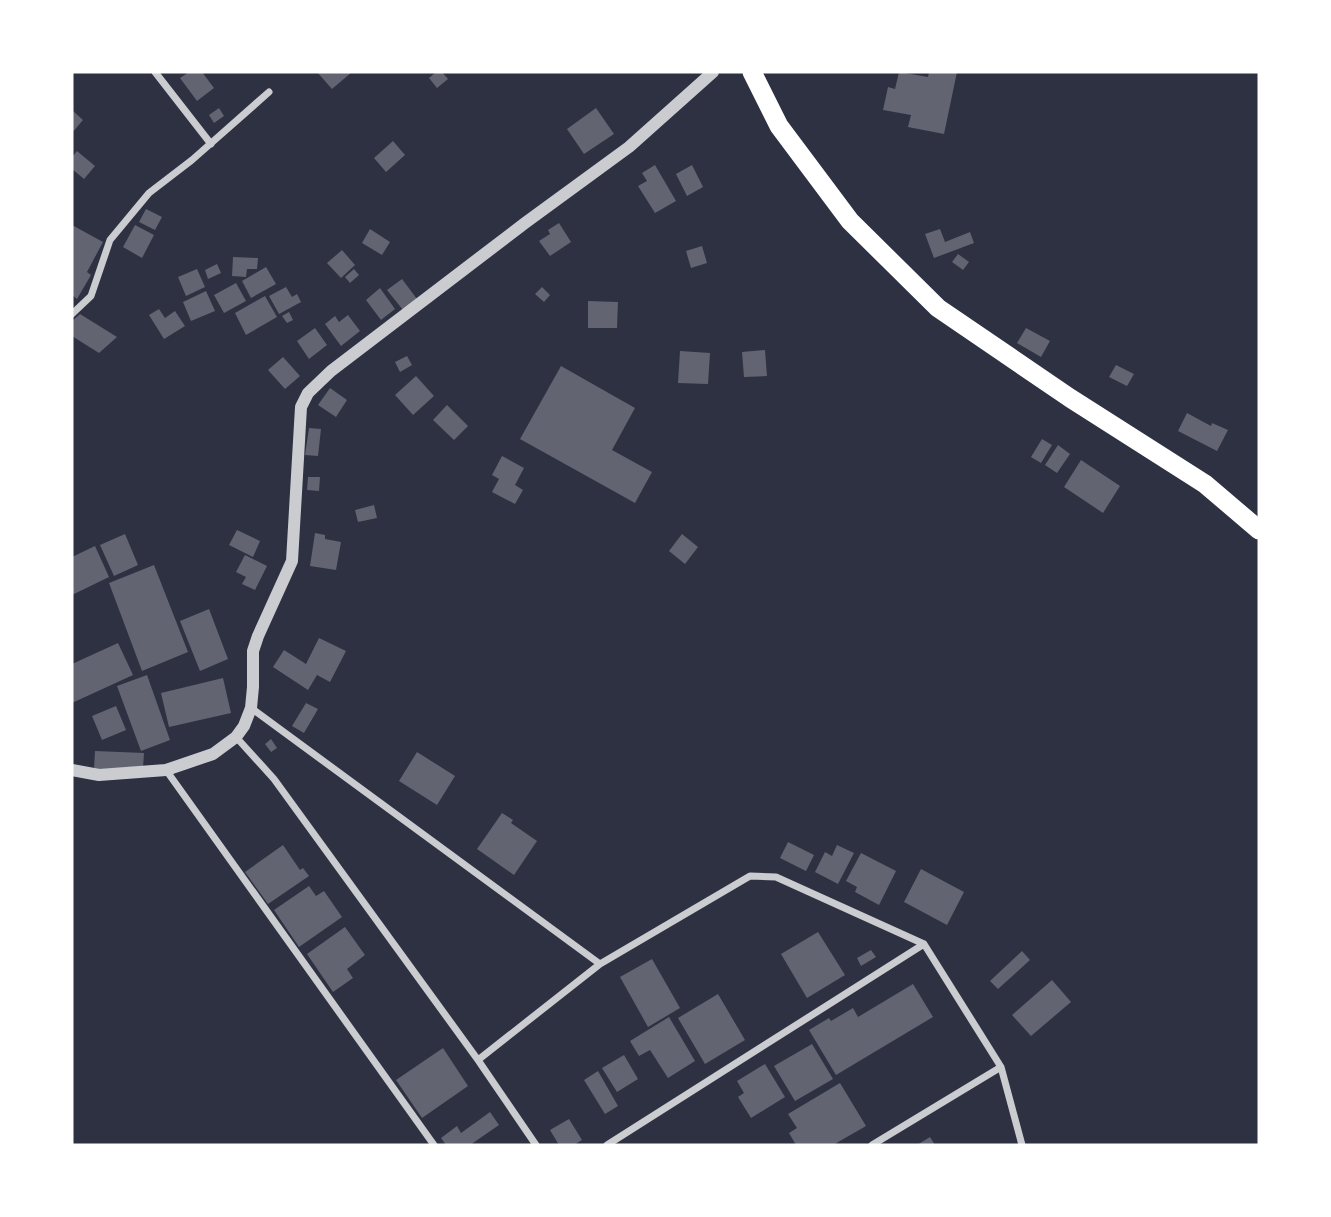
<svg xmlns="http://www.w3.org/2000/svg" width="1331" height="1217" viewBox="0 0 1331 1217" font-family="Karla,sans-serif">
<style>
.building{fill:#626471}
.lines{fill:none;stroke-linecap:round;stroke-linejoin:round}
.minor{stroke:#caccd0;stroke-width:7}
.tertiary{stroke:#caccd0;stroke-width:12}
.trunk{stroke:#fff;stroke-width:19}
</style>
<rect width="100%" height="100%" fill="#2d3142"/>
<path class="building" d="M189 72H202L214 88 197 101 180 78Z
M317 72H352L332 89Z
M436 72H442L448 79 437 88 429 78Z
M899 72 928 77 929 72H957L944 134 908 127 911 115 883 110 888 87 895 89Z
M219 108 224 116 214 123 209 115Z
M596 108 614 134 584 154 567 129Z
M72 110 83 120 72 133Z
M393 141 405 155 386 172 374 158Z
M77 151 95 166 84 179 72 169V157Z
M655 165 676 201 655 213 638 186 647 181 642 173Z
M692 165 703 187 687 196 676 174Z
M146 209 162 217 155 230 139 222Z
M559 223 571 242 550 256 539 241 550 234 548 230Z
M72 225 103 242 87 272 91 275 77 299 72 295Z
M135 225 154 235 142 258 123 247Z
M370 229 390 242 382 255 362 243Z
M940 229 945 242 970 232 974 243 934 258 925 234Z
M702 246 707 263 691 268 686 251Z
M342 250 355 265 341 278 327 263Z
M958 254 969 262 963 270 952 262Z
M233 257 258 258 257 269H247L246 277 232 276Z
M217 264 221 273 208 279 205 270Z
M266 267 276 284 251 298 242 281Z
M197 269 205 287 186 296 178 277Z
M354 269 359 275 350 283 345 277Z
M402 279 417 299 403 310 387 290Z
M236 283 246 301 224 313 214 295Z
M286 287 292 297 297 294 301 302 279 314 269 296Z
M542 287 550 295 544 302 535 294Z
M380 288 395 309 381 320 366 300Z
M206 291 215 311 191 321 183 302Z
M265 296 277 317 246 335 235 313Z
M588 301 618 302 617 328H588Z
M159 309 165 318 175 311 185 326 164 339 149 315Z
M289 312 293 320 287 323 282 316Z
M80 314 117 337 99 353 72 336V321Z
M348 315 360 331 341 346 325 324 335 316 339 322Z
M315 328 327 345 309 359 297 341Z
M1026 328 1050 341 1041 357 1017 343Z
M765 350 767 376 744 377 742 352Z
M680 351 710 353 708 384 678 383Z
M407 356 412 365 400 372 395 362Z
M283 357 300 376 285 389 268 370Z
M1116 365 1134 374 1127 386 1109 377Z
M561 366 635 408 612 450 652 472 635 503 520 439Z
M416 376 434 396 413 415 395 395Z
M330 388 347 400 336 417 318 405Z
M447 405 468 426 454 440 433 420Z
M1187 413 1211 426 1212 423 1228 430 1217 451 1178 431Z
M309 428 321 429 318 456 305 455Z
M1042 439 1052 445 1041 463 1031 457Z
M1058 445 1070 454 1057 473 1045 465Z
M502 456 524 468 515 485 523 490 515 504 492 492 499 479 492 475Z
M1081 460 1120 486 1103 513 1064 487Z
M308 477H320L319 491 307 490Z
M374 505 377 518 358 522 355 510Z
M237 530 260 541 253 557 229 545Z
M315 533 325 535V539L341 542 336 570 310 566Z
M125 534 138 565 114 576 100 545Z
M682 534 698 547 685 564 669 551Z
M95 546 109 577 72 595V557Z
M245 555 267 566 255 590 242 584 246 577 236 572Z
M154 565 188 652 142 671 109 583Z
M209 609 228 659 200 671 180 621Z
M319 638 346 651 330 682 317 675 308 690 273 667 284 650 306 664Z
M118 643 133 675 72 703V664Z
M147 675 170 740 141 751 117 686Z
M223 678 231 713 169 727 161 693Z
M306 703 318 709 304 733 292 726Z
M116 706 126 730 102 740 92 716Z
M271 739 277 748 271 752 265 744Z
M95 751 144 753 143 768 124 767 123 770 94 769Z
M417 752 455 776 437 805 399 781Z
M502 813 513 820 511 823 537 841 514 875 477 849Z
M788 842 814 855 806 871 780 858Z
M283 845 300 870 303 868 309 876 268 904 245 872Z
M837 845 854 853 838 884 815 872 825 852 832 856Z
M861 853 896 871 879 905 855 892 857 887 846 881Z
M921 869 964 892 947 925 904 902Z
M309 886 316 896 324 891 342 917 299 947 274 910Z
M345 927 365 955 347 969 353 978 333 992 307 954Z
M818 932 845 975 807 998 781 954Z
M871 950 876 957 861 966 857 958Z
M1022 951 1030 960 998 989 990 981Z
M652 959 680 1008 648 1027 620 977Z
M1052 980 1071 1002 1031 1036 1012 1015Z
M913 984 933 1017 836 1075 809 1030 829 1018 831 1021 853 1008 858 1017Z
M718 994 745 1040 705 1064 678 1018Z
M669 1017 695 1061 668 1078 650 1050 639 1056 630 1041Z
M812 1044 833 1079 795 1101 774 1066Z
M443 1048 468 1086 422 1118 396 1080Z
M624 1055 638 1079 617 1092 602 1068Z
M765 1064 785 1097 751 1118 738 1097 744 1093 737 1081Z
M598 1071 618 1106 605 1114 584 1080Z
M840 1083 866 1126 833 1145H796L789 1133 797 1128 788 1114Z
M490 1112 499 1125 470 1145H446L441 1138 457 1126 461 1133Z
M569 1119 582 1140 574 1145H559L550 1130Z
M930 1137 935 1145H917Z"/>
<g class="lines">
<path class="minor" d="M155 72 211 144
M72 314 91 296 110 240 149 193 192 160 269 92
M251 708 600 964
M236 737 274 779 478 1060 536 1145
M166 770 434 1145
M478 1060 600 964 750 876 776 877 924 944 1001 1067 1022 1145
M607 1145 924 944
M872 1145 1001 1067"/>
<path class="tertiary" d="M72 770 99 775 166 770 213 754 236 737 244 726 251 708 253 687V651L258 636 292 561 301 407 308 393 331 371 525 223 629 147 713 72"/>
<path class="trunk" d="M752 72 779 126 850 221 938 308 1070 398 1205 484 1259 530"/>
</g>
<rect width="1331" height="1217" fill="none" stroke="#ffffff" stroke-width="147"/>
</svg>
